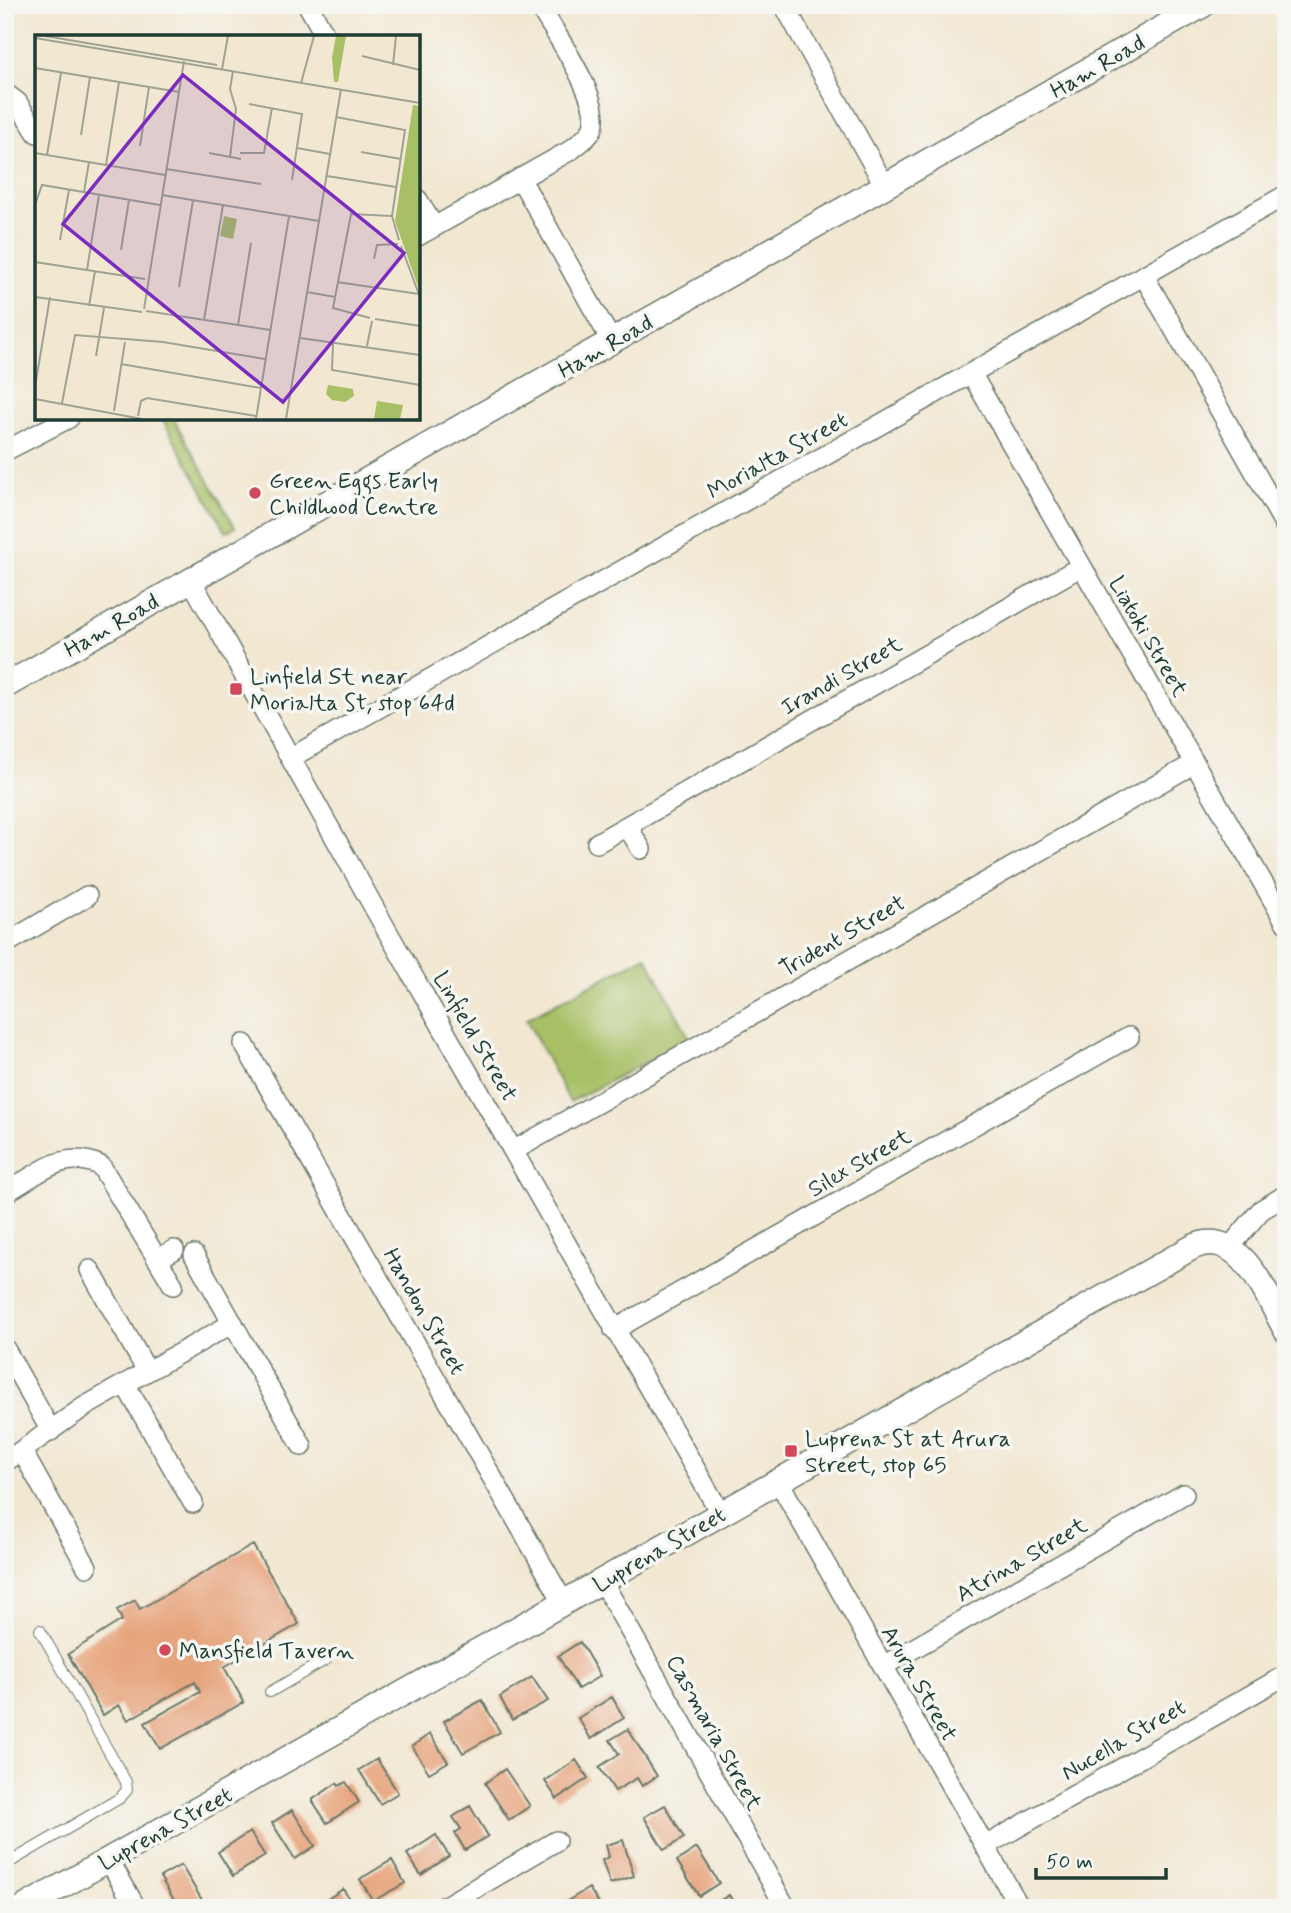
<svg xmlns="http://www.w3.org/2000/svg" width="1291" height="1913" viewBox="0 0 1291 1913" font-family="Mynerve,sans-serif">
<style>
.green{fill:#a7bf65;stroke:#637e4c;stroke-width:2}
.building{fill:#e7a57e}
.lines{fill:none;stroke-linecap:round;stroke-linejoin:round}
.service-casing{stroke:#69786b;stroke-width:12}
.minor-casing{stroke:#69786b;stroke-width:22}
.tertiary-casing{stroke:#69786b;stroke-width:27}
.service{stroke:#fff;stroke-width:10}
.minor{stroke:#fff;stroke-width:19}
.tertiary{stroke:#fff;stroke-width:24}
.poi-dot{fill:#d1495b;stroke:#f6f6f2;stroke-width:2.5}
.labels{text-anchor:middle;stroke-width:7;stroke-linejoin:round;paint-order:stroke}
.street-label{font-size:23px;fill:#1f3d34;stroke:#f6f6f2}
.poi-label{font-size:23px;fill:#1f3d34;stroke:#f6f6f2;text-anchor:start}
.inset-road{fill:none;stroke:#9ea392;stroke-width:2}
.view{fill:#7b2cbf;fill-opacity:0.15;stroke:#7b2cbf;stroke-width:3.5}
.inset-edge{fill:none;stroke:#1f3d34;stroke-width:3.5}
</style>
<rect width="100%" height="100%" fill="#f6f6f2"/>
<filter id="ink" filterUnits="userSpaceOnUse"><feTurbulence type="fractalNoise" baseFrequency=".0143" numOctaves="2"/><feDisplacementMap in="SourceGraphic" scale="14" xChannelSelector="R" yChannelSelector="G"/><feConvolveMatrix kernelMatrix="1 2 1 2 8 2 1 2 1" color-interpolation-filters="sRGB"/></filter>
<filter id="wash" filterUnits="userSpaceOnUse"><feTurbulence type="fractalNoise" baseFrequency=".00686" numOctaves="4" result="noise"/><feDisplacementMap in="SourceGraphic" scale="28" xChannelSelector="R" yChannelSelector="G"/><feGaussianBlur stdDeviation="1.57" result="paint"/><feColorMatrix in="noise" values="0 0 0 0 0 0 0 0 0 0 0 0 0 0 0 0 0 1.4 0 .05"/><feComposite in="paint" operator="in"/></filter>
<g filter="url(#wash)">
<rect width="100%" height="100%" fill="#f2e7d1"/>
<path class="green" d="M162 418H173L235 527 226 532Z
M646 956 690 1039 570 1102 526 1019Z"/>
<g id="blocks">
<path class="building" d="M253 1545 299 1624 224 1667 244 1702 160 1749 145 1723 200 1692 195 1682 128 1720 119 1705 103 1715 68 1654 122 1620 117 1610 135 1600 140 1609Z
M580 1642 600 1676 578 1689 558 1656Z
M532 1677 548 1701 512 1720 500 1697Z
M612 1697 624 1718 591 1739 578 1718Z
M482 1700 500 1732 463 1753 444 1721Z
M628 1729 657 1776 642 1786 637 1778 615 1791 599 1767 619 1754 610 1740Z
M430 1734 448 1762 429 1773 412 1746Z
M377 1759 398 1793 380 1804 359 1770Z
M576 1760 588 1778 557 1799 545 1781Z
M505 1769 530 1806 509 1820 485 1783Z
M346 1782 359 1802 327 1823 312 1800 337 1783 339 1786Z
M665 1805 684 1838 664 1850 644 1817Z
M470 1806 488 1836 465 1850 455 1833 461 1829 453 1817Z
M292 1810 315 1846 295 1859 272 1823Z
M250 1832 265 1856 233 1876 218 1852Z
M436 1835 449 1856 421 1875 407 1854Z
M623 1840 634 1876 610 1884 602 1860 609 1857 606 1845Z
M697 1848 719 1883 699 1896 677 1861Z
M392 1860 405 1883 373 1901 360 1879Z
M181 1865 202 1900 190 1908H179L160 1877Z
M589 1888 602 1908H561L559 1906Z
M343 1889 355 1908H314Z
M729 1895 737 1908H709Z"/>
</g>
</g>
<g filter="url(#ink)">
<use href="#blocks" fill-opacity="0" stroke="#69786b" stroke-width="2"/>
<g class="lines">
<g class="service-casing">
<path id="service" d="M270 1692 327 1659
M5 1865 120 1798 127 1790 126 1782 40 1630"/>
</g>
<g class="minor-casing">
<path id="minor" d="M308 5 326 37
M784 5 885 186
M5 93 17 102 37 133
M520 178 612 342
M418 200 434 227
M418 236 571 150C579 143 590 137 593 127 602 99 553 31 539 5
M1144 276 1286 527
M971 373 1286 923
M5 451 69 418
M191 580 386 929 721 1514
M292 757 1286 195
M627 826 641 849
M597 843 1080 567
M5 944 87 896
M244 1044 564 1603
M513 1151 1195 763
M5 1193C39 1174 63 1148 101 1166L173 1285
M1230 1247 1261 1210 1286 1195
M194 1255 302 1446
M158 1259 174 1250
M90 1270 147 1371
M614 1330 1129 1037
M5 1349 51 1431
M125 1384 193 1503
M23 1453 87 1567
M5 1462 84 1407 233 1323
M779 1482 1020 1908
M602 1581 786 1908
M883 1666 1184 1494
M985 1846 1286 1675
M109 1860 136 1908
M442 1908 556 1841"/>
</g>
<g class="tertiary-casing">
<path id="tertiary" d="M5 686 1203 5
M23 1908 1193 1247C1241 1225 1267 1298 1286 1330"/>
</g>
<use href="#service" class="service"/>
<use href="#minor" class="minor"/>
<use href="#tertiary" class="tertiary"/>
</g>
</g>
<g class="poi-dot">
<circle cx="255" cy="493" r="7"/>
<rect x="229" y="682" width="14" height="14" rx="3.5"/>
<rect x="784" y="1444" width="14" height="14" rx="3.5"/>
<circle cx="165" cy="1650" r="7"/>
</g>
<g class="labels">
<g class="street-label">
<text transform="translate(1097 66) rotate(-30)" y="8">Ham Road</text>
<text transform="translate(605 346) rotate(-30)" y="8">Ham Road</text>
<text transform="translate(777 455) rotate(-29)" y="8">Morialta Street</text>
<text transform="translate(111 625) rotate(-30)" y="8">Ham Road</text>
<text transform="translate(1149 636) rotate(60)" y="8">Liatoki Street</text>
<text transform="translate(841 675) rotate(-30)" y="8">Irandi Street</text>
<text transform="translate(842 935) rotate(-30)" y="8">Trident Street</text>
<text transform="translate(476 1036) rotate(60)" y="8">Linfield Street</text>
<text transform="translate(859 1162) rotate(-30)" y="8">Silex Street</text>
<text transform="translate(425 1311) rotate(60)" y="8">Handon Street</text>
<text transform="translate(659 1549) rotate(-30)" y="8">Luprena Street</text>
<text transform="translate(1021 1559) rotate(-30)" y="8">Atrina Street</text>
<text transform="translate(920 1683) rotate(60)" y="8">Arura Street</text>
<text transform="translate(715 1732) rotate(61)" y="8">Casmaria Street</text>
<text transform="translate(1123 1739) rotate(-30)" y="8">Nucella Street</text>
<text transform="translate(165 1828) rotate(-29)" y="8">Luprena Street</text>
</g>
<g class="poi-label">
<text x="269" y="488">Green Eggs Early<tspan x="269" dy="26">Childhood Centre</tspan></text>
<text x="250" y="684">Linfield St near<tspan x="250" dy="26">Morialta St, stop 64d</tspan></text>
<text x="805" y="1446">Luprena St at Arura<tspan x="805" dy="26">Street, stop 65</tspan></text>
<text x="179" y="1658">Mansfield Tavern</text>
</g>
</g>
<g transform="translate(35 35)">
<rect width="385" height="385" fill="#f2e7d1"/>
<path d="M301 1H311L303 47H299L297 22ZM378 70 385 71V257L360 186ZM189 181 202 184 198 204 185 201ZM293 350 318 354 319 361 310 367 297 365 291 359ZM342 366 368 370 365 384H339Z" fill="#a7bf65"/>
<path class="inset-road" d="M10 1 182 30M0 3 385 68M327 21 385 35M358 30 361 1M0 33 144 57M187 34 193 1M266 48 279 1M214 69 267 79 257 145M301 82 370 95 357 181 364 205M46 100 55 42M105 111 114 52M262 113 295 119M326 117 366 124M0 118 130 140M174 118 206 124M205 118H229L237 73M12 120 26 38M195 122 201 74 195 54 198 36M71 130 84 47M131 134 226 149M292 141 361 152M49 157 54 127M127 160 284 186M0 170 7 150 125 170M25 205 34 155M366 211 385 262M86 215 94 165M339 224 342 210 363 209M0 227 110 244M52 235 64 160M302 247 384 259M144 252 158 165M272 257 300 262M0 262 107 277M54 271 60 236M109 274 149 26M111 276 235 295M335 283 298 273 316 179 357 181M340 284 385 291M169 285 188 170M203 290 216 208M265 303 385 320M298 309 297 335 385 350M332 311 337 286M61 321 69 273M86 329 226 353M0 352 15 262M0 364 107 384M27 368 40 300 128 307 230 324M79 376 90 307M103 381 106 366 112 363 221 381M221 384 254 181M251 384 306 54"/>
<path class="view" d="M148 40 369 218 248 367 28 189Z"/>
<rect width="385" height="385" class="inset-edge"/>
</g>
<rect width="1291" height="1913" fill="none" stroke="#f6f6f2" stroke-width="28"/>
<path d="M1036 1868v10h130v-10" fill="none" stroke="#1f3d34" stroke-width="3.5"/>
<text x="1046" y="1868" font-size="21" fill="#1f3d34" stroke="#f6f6f2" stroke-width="5" paint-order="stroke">50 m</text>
</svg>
